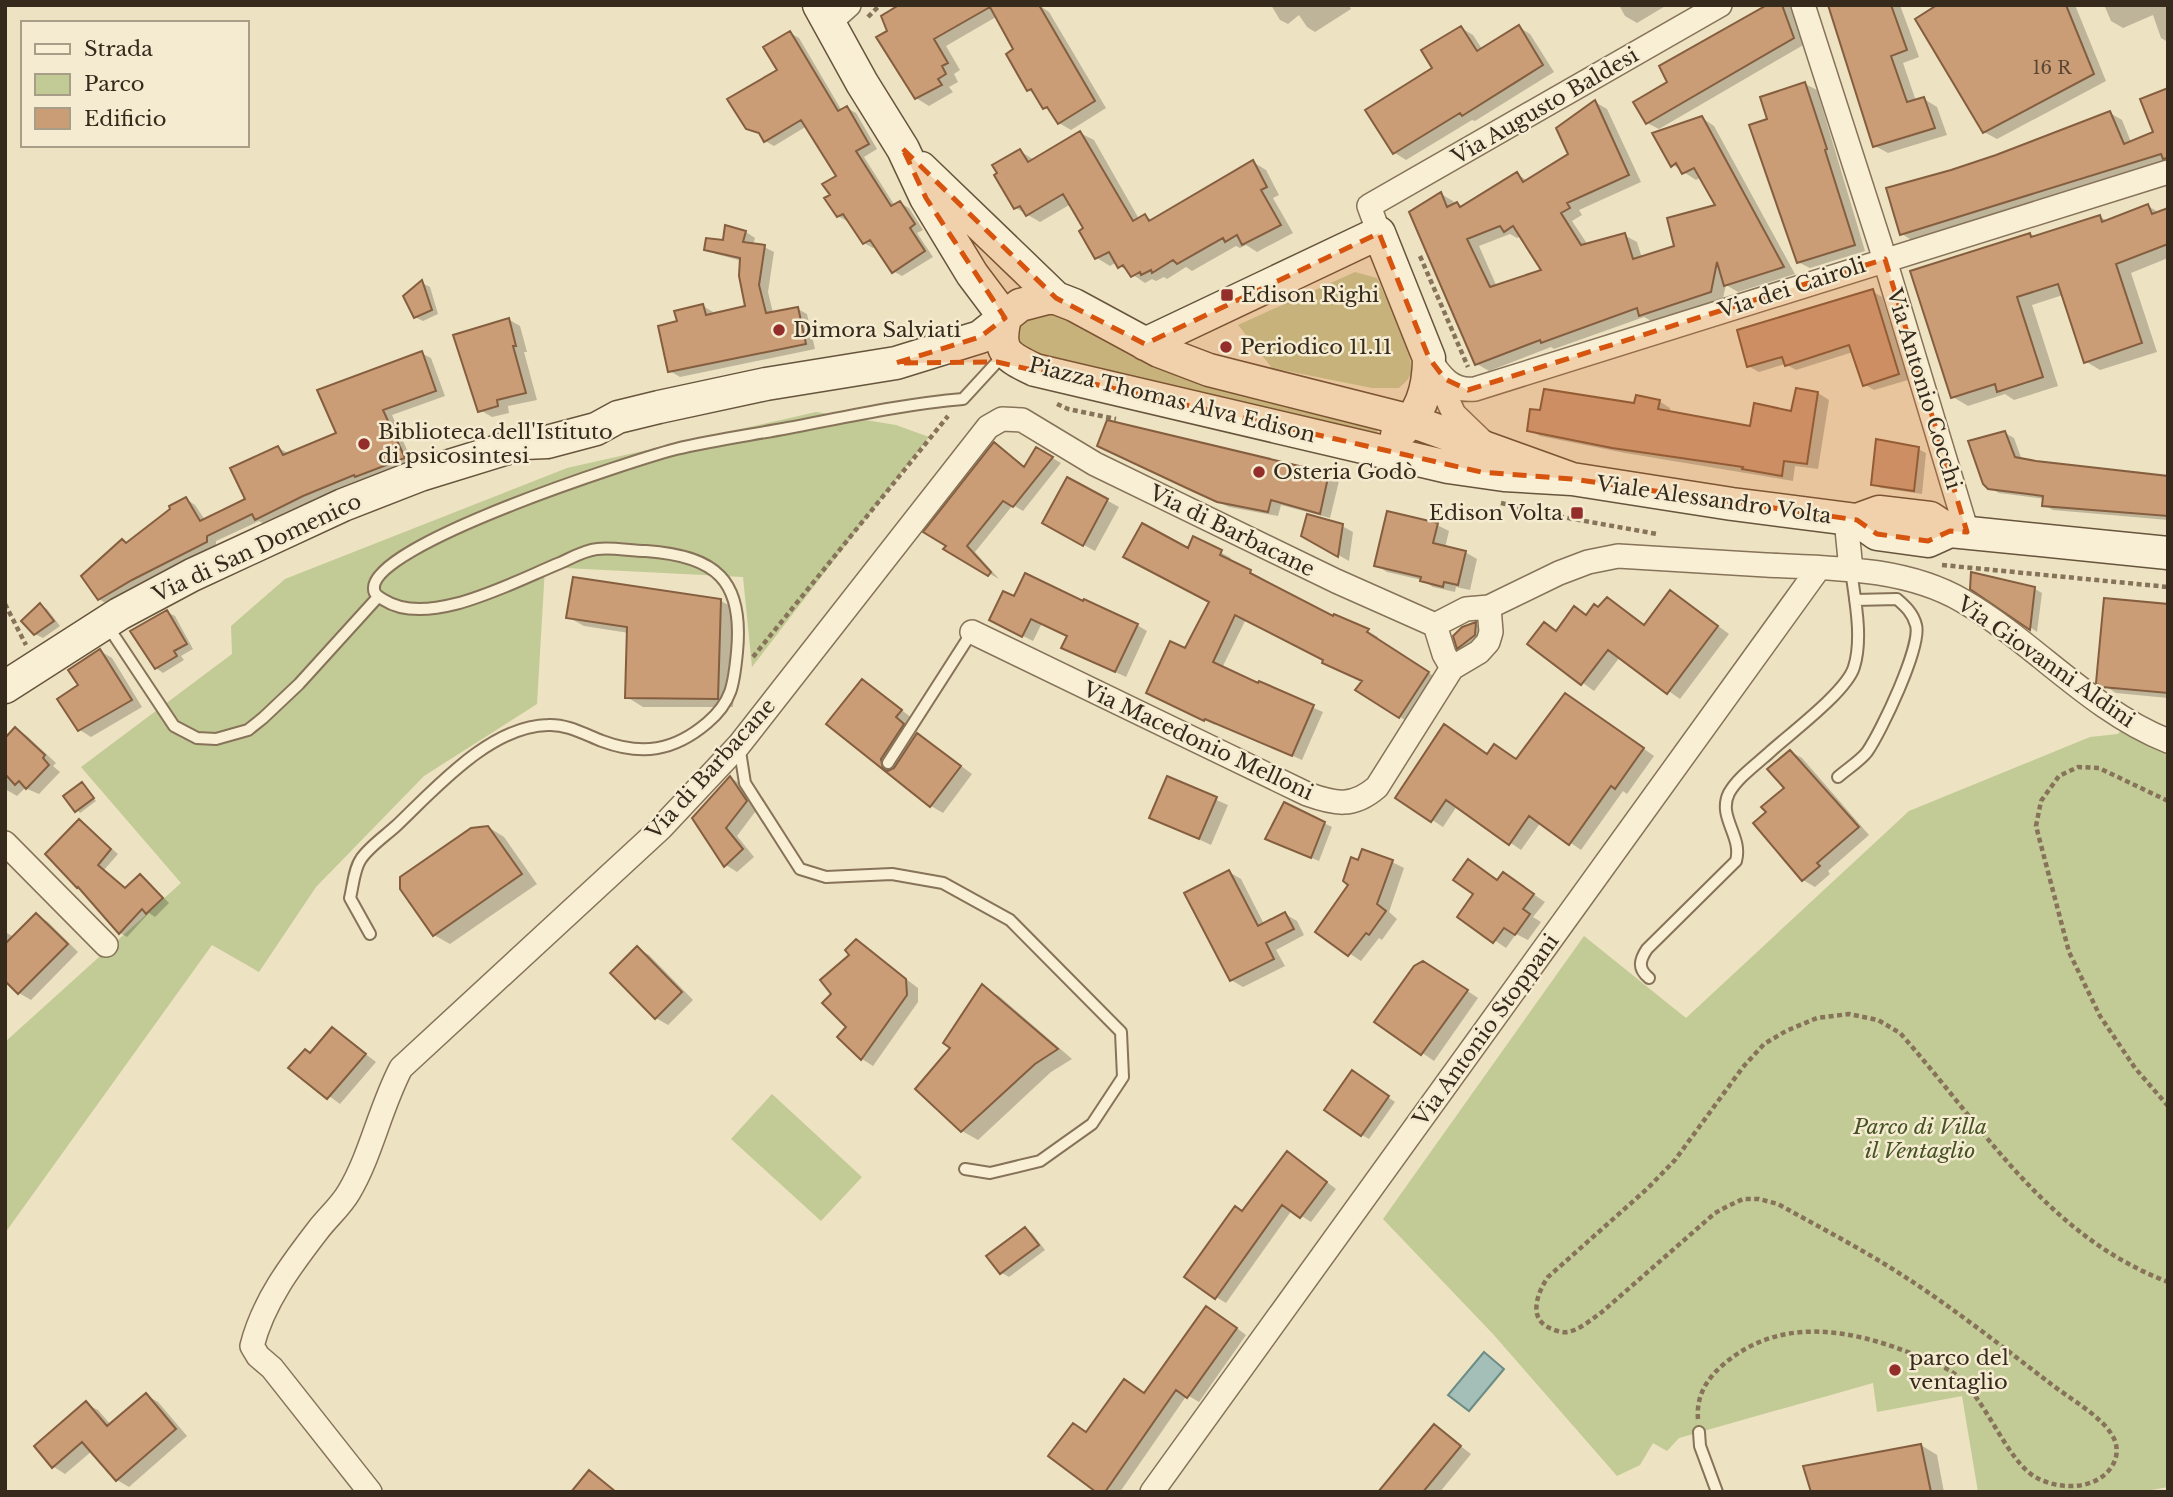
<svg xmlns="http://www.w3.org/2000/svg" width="2173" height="1497" viewBox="0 0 2173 1497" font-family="'Libre Baskerville',serif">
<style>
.green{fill:#c2ca95}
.water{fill:#a3bfb8;stroke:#6b8d86;stroke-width:2}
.shadow{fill:#0003;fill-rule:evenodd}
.building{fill:#ca9d77;stroke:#845e3f;stroke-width:2;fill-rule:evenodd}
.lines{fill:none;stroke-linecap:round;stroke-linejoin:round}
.service-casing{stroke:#867359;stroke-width:14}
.minor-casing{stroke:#867359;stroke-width:26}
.secondary-casing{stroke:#67543c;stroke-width:35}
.path{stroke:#867359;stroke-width:4.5;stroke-dasharray:5 3.5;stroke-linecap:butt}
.service{stroke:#f8efd4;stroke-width:10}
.minor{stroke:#f8efd4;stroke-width:23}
.secondary{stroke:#f8efd4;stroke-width:32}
.marked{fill:#d6540e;fill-opacity:0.2;stroke:#d6540e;stroke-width:5;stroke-dasharray:14 9;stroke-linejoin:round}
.poi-dot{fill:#932e2a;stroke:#f4ebd0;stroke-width:2.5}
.labels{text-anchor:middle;stroke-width:5;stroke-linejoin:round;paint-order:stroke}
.number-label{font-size:18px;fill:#5b4734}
.street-label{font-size:21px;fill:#362a1d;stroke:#f4ebd0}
.poi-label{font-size:21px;fill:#362a1d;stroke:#f4ebd0;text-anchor:start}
.park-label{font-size:21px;font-style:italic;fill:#445224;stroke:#f4ebd0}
</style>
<rect width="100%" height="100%" fill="#ede2c1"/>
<path class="green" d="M1355 272 1377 278C1385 297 1418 358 1410 376 1408 380 1402 385 1399 388H1372L1272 368 1238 325Z
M1054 312 1377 427V435L1020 354 1014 329 1020 320Z
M816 412 896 425 929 437 752 667 743 577 545 567 537 704 424 776 316 887 259 972 212 945 5 1233V1042L181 883 81 767 232 654 231 626 285 579 567 468Z
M2122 729 2168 749V1487L2140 1492H1978L1962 1396 1877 1412 1873 1383 1679 1438 1667 1451 1653 1443 1640 1465 1617 1476 1493 1334 1383 1219 1584 936 1686 1018 1909 811 2090 737 2118 734Z
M772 1094 862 1177 821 1221 731 1139Z"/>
<path class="water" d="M1484 1352 1504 1369 1469 1411 1448 1395Z"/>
<path class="shadow" d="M902 5H1005L1008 10 946 46 960 70 954 74 958 82 949 87 953 92 929 106 916 98 890 32Z
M1039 5 1049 12 1106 108 1071 130 1059 123 1052 112 1044 107 1037 95 1028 90 1015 50Z
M1271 5H1349L1351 9 1315 32 1307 27 1299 15 1288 24 1280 20Z
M1619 5H1667L1637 23 1625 16Z
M1771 5 1790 7 1805 44 1659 129 1647 123 1669 83Z
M1830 5H1900L1919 57 1903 63 1916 101 1924 99 1937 107 1947 135 1888 153 1875 146Z
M1940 5H2075L2106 81 1997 139 1984 132Z
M2109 5H2168V42L2161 38 2153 15 2123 28 2111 21 2105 7Z
M1519 27 1530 34 1554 72 1475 121 1472 120 1406 160 1395 153 1435 68 1461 28 1473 35 1482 49Z
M790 33 799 38 842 111 847 108 856 113 877 149 864 157 895 206 900 203 909 208 923 230 917 233 933 257 902 276 893 271 876 246 873 248 864 243 849 220 847 221 838 216 832 195 838 176 807 126 774 146 765 141 761 135 747 128 779 71Z
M1805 84 1817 90 1865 251 1810 268 1798 262 1770 120Z
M2168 90V161L1913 241 1902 234 2110 113 2122 120 2131 142 2155 133Z
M1595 102 1607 109 1641 182 1579 210 1582 215 1572 221 1588 245 1624 235 1637 242 1642 258 1676 248 1717 206 1701 177 1696 180 1673 165 1702 118 1714 126 1795 274 1738 292 1726 285 1723 298 1653 322 1644 317 1554 349 1551 347 1489 371 1477 364 1441 194 1453 201 1455 205 1457 204 1464 207 1517 174 1528 181 1570 155ZM1510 234 1517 238 1521 236 1543 271 1497 287 1479 246Z
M1080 133 1094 140 1139 219 1145 216 1154 221 1253 162 1266 170 1279 195 1273 198 1293 233 1257 252 1246 245 1240 248 1236 246 1192 271 1186 267 1167 279 1164 277 1156 281 1152 279 1145 283 1120 266 1117 262 1110 266 1097 258 1085 229 1071 204 1040 222 1016 208 1020 151 1034 160Z
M2148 206 2160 213 2168 210V258L2131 273 2157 352 2100 370 2085 361 2063 295 2032 305 2058 386 2014 400 2005 394 1968 406 1953 397 2030 235 2036 237 2100 217 2108 221Z
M746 232 755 238 753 245 764 247 774 252 768 292 773 313 798 309 807 314 815 349 680 377 670 371 679 323 703 306 713 312 714 315 747 308 742 261 716 254 706 249Z
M422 283 430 287 438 314 423 321 415 317Z
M1872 291 1882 297 1908 380 1874 390 1864 384 1853 352 1796 370 1785 364 1759 372 1748 366Z
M508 319 520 326 527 352H524L537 400 508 406 509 413 492 417 480 410Z
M421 353 431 358 445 396 392 415 413 464 366 481 364 480 313 500 266 525 259 521 216 541V547L109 605 99 599 128 544 186 499 195 505 205 520 247 499 278 448 288 453 338 434Z
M1797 390 1818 393 1829 400 1818 469 1795 466 1793 481 1625 453 1540 436 1529 430 1659 401 1670 408V413L1752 428 1793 413Z
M2005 433 2014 438 2022 460 2168 477V520L2053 510 2044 505 2045 499 1999 493 1989 487Z
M1037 449 1061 463 1023 511 1013 505 975 552 999 579 946 549 1003 450 1026 468Z
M1918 449 1926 453 1922 494 1881 488 1873 484Z
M1328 475 1339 481 1330 518 1281 505 1278 516 1229 507 1205 496Z
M1068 479 1119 507 1095 551 1044 523Z
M1437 525 1449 531 1445 548 1465 552 1477 559 1470 590 1456 587 1455 592 1433 587 1422 580 1387 572 1376 565Z
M1342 526 1353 532 1349 561 1303 535Z
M1194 538 1231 558 1229 561 1260 577 1259 580 1334 618 1368 631 1378 637 1377 639 1438 679 1410 723 1400 717 1363 681 1246 619 1222 668 1323 712 1302 760 1216 723 1215 725 1158 698 1186 651 1211 602 1188 551Z
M2035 589 2042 593 2037 632 1997 604Z
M1015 598 1137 625 1147 631 1126 677 1074 653 1069 636 1042 623 1033 641 1001 625Z
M1607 599 1645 625 1682 599 1729 634 1680 699 1620 657 1594 691 1530 644 1599 609Z
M721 601 737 610 733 707H643L627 697 629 633 584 626 568 617Z
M40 605 47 609 60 626 43 638 35 634Z
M2168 606V698L2116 693 2103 685Z
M167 612 175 616 193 649 181 656 184 660 163 673 156 668Z
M1476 624 1483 628V639L1466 652 1459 648 1463 629Z
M100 651 112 658 142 707 91 737 80 730 81 686Z
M863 681 912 718 906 725 915 732 892 767 893 772 929 742 972 774 943 813 931 806 828 724Z
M1577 701 1654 756 1627 794 1623 791 1581 850 1541 822 1521 850 1457 806 1443 827 1397 797 1488 755 1517 761Z
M16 729 27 736 56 763 53 766 60 772 39 794 25 788 17 796 5 789V740Z
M1791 752 1802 758 1869 835 1828 871 1830 874 1815 887 1803 880 1768 813 1786 788Z
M731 778 742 785 758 808 737 836 754 857 737 872 726 865 694 819Z
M1168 779 1228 805 1211 845 1151 817Z
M82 784 96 801 80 813 66 797Z
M79 821 118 854 104 870 126 890 141 877 148 881 169 903 155 917 149 913 127 937 120 933 83 890 78 887Z
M1324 823 1332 827 1319 861 1275 843Z
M488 827 504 837 537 884 450 944 434 935Z
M1359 862H1392L1404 868 1389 912 1397 919 1382 940 1379 938 1361 961 1317 932 1351 884Z
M1229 872 1241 879 1264 924 1285 914 1297 921 1304 935 1276 950 1285 966 1243 987 1231 980Z
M1504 874 1545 902 1533 917 1541 922 1528 940 1516 934 1506 948 1459 916 1499 881Z
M36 915 48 922 78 952 31 1000 19 993 5 979V932L14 937Z
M856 941 918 988V1002L873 1066 862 1059 839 1037 848 1027 833 994Z
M637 948 649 955 693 1000 668 1025 656 1018Z
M1436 970 1478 998 1434 1061 1377 1022Z
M983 987 999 996 1072 1059 1051 1072 978 1140 962 1131 917 1089 952 1048Z
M333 1029 376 1062 340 1104 291 1068 311 1055Z
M1360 1077 1395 1102 1369 1139 1362 1135Z
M1297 1159 1336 1189 1311 1222 1292 1210 1226 1303 1216 1297 1243 1213Z
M1025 1229 1032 1233 1045 1250 1009 1277 1002 1273Z
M1218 1314 1246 1335 1199 1402 1187 1395 1120 1492H1099L1088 1433 1146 1395Z
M146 1395 158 1402 187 1436 129 1487 117 1480 92 1451 65 1474 54 1467 36 1447 86 1404 98 1410 111 1425Z
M1434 1426 1471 1454 1440 1492H1394Z
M1921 1445 1937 1455 1944 1492H1813Z"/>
<path class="building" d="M899 5H1039L1095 101 1058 124 1047 107 1043 109 1031 89 1027 91 1006 54 1013 49 990 7 934 39 948 63 942 66 946 74 938 79 942 85 915 99 876 37 887 31 881 16Z
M1767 5H1782L1794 38 1646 124 1633 102 1667 82 1659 66Z
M1828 5H1891L1907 50 1891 56 1907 102 1924 97 1935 128 1873 147Z
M1937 5H2066L2094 74 1983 133 1915 19Z
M1519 25 1543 65 1462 116 1460 113 1393 154 1365 110 1432 68 1421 50 1461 26 1477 51Z
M790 31 838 111 847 106 869 144 856 151 891 206 900 201 915 224 910 228 925 251 892 273 870 240 863 244 843 214 837 217 824 198 830 195 822 184 836 176 801 120 764 142 759 133 746 129 727 99 777 70 763 47Z
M1805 82 1827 149 1825 150 1855 245 1797 263 1749 125 1767 119 1760 97Z
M2168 88V158L2163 159 2161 154 1900 235 1886 188 1951 170 1996 155 2110 111 2124 144 2153 132 2140 99Z
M1595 100 1629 175 1567 203 1570 208 1561 213 1581 245 1625 233 1633 259 1674 246 1667 218 1715 205 1694 168 1682 174 1676 163 1671 167 1652 133 1702 116 1784 267 1724 286 1717 262 1711 292 1639 316 1637 308 1541 343 1540 340 1475 365 1409 212 1441 192 1447 207 1457 202 1460 207 1517 172 1523 182 1568 154 1556 128ZM1500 226 1504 232 1513 226 1541 270 1490 287 1467 239Z
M1080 131 1133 221 1145 214 1149 221 1253 160 1267 187 1261 190 1281 225 1242 245 1237 235 1225 242 1223 238 1177 264 1173 260 1152 273 1151 270 1141 275 1140 272 1131 277 1123 265 1118 268 1109 252 1095 259 1079 231 1083 228 1063 194 1026 216 1020 206 1014 209 994 175 997 173 992 165 1020 149 1028 162Z
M2148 204 2152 214 2168 208V244L2116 264 2142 343 2084 363 2058 284 2017 297 2043 377 1997 392 1995 384 1951 398 1910 271 2030 233 2031 237 2100 215 2102 222Z
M725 225 746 231 743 242 765 245 759 285 766 313 798 307 806 344 668 372 658 326 677 321 674 311 703 304 706 315 745 306 739 276 740 258 704 250 706 238 723 240Z
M422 280 432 310 414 318 403 296Z
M1873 289 1899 374 1863 386 1849 345 1785 366 1782 357 1747 367 1737 330Z
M509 318 516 346H513L526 393 497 400 498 406 478 412 453 335Z
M422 351 436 391 383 410 405 458 355 477 354 475 303 496 255 520 252 514 207 536V542L132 580 98 600 81 576 122 539 126 543 170 509 169 506 186 497 200 521 245 499 230 468 278 446 283 455 336 433 317 390Z
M1796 388 1818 392 1807 464 1784 461 1782 476 1742 469 1743 467 1612 448 1527 431 1530 409 1540 410 1544 389 1634 403 1636 395 1660 400 1658 409 1750 426 1754 403 1791 411Z
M1107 420 1329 473 1320 514 1271 500 1268 512 1217 502 1193 491 1097 446Z
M2005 431 2015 457 2036 461 2168 476V516L2042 506 2043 496 1988 489 1983 484 1968 441Z
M1876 439 1919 447 1914 491 1871 485Z
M994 442 1024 467 1036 447 1053 457 1013 507 1003 501 967 546 991 572 988 576 943 549 946 546 923 532Z
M1067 477 1108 499 1083 546 1042 523Z
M1387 511 1438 523 1433 543 1466 551 1458 585 1444 582 1443 587 1420 581 1421 577 1374 566Z
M1307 514 1343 524 1338 557 1301 536Z
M1142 523 1188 548 1193 536 1222 550 1220 555 1251 570 1250 573 1333 616 1334 614 1369 629 1367 632 1429 672 1399 718 1355 690 1362 681 1322 663 1323 660 1235 615 1213 662 1258 683 1259 681 1314 705 1292 756 1205 719 1204 721 1146 693 1170 641 1185 648 1209 602 1123 557Z
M1971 572 2035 587 2030 630 1970 589Z
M1025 573 1083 601 1084 599 1138 624 1115 672 1061 648 1067 636 1031 619 1022 637 989 620 1003 591 1014 596Z
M573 577 721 599 718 699 625 698 627 627 566 618Z
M1670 590 1718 626 1667 694 1608 650 1581 685 1527 644 1544 622 1556 631 1574 606 1586 615 1594 604 1598 607 1607 597 1644 625Z
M2104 598 2168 604V693L2102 687 2096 683Z
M40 603 54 621 34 635 21 621Z
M167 610 187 644 174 651 177 656 155 669 130 631Z
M1476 622 1475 635 1457 649 1453 636 1462 627Z
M100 649 132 700 78 731 57 699 78 685 68 670Z
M862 679 902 710 896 717 904 724 881 759 883 769 888 771 894 768 917 733 961 766 930 807 826 724Z
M1565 693 1644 748 1615 789 1611 786 1569 845 1529 816 1509 845 1446 800 1431 822 1395 798 1444 724 1487 754 1494 744 1516 759Z
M15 727 45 755 43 758 49 765 26 789 19 781 15 785 5 774V738Z
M1790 750 1859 827 1817 863 1820 866 1802 881 1753 823 1766 812 1761 807 1784 788 1767 769Z
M730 776 747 801 726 828 743 849 724 867 692 818Z
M1167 776 1217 797 1199 839 1149 818Z
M82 782 94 798 75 812 63 796Z
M1284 802 1325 822 1311 858 1265 839Z
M79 819 111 849 98 865 125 888 140 874 163 898 146 914 142 909 119 934 78 887 77 888 45 854Z
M488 826 522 874 433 936 400 889V877L471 828Z
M1362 849 1393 860 1377 904 1386 911 1369 935 1366 933 1348 956 1315 932 1348 885 1343 881 1351 857 1358 860Z
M1468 859 1497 880 1503 872 1534 894 1523 909 1530 914 1515 935 1504 928 1493 943 1457 917 1473 894 1453 880Z
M1229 870 1258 926 1285 912 1294 929 1266 943 1274 959 1230 981 1184 893Z
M36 913 68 944 18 994 5 981V944Z
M856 939 906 979 907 995 861 1060 837 1037 846 1027 822 1003 831 994 820 980 849 955 845 950Z
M637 946 682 992 655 1019 610 973Z
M1423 961 1468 990 1421 1055 1374 1022 1414 966Z
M982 984 1058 1049 1035 1064 961 1132 915 1089 950 1048 943 1043Z
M332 1027 366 1054 327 1099 288 1068 305 1049 310 1053Z
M1352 1070 1389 1096 1361 1136 1324 1110Z
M1287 1151 1327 1182 1300 1218 1282 1205 1215 1299 1184 1277 1235 1206 1242 1211Z
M1025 1227 1039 1245 1000 1274 986 1256Z
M1206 1306 1237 1328 1187 1398 1176 1390 1105 1492H1096L1048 1456 1073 1423 1086 1432 1124 1379 1144 1393Z
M146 1393 176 1429 116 1481 82 1442 52 1468 34 1446 86 1401 107 1426Z
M1434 1424 1461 1446 1423 1492H1378Z
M1921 1444 1931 1492H1811L1803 1466Z
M589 1470 616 1492H571Z"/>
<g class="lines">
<g class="service-casing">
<path id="service" d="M107 625 174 726 197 738 216 739 248 730 263 718 299 684 378 597
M739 745 745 783 800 869 826 877 892 874 943 883 1010 920 1121 1032 1123 1077 1092 1124 1040 1161 990 1173 965 1169
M888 763 972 632
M1838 777C1847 769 1860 761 1867 752 1881 732 1922 646 1916 625 1913 613 1905 606 1897 599L1855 600
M370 934 350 898C353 886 354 869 361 859 369 847 385 836 396 826 435 789 490 726 548 725 567 724 584 734 602 741 642 756 674 751 707 723 732 702 734 684 737 652 744 580 716 556 646 551 630 551 613 547 597 549 585 550 571 558 560 563 515 581 429 629 384 600 379 597 374 595 374 589 369 545 634 460 676 449 713 440 751 435 788 428 846 417 904 404 963 399L997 362
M1649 978C1638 969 1639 961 1647 949L1736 861C1743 836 1717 817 1729 793 1738 777 1757 764 1771 751 1791 733 1847 691 1854 667 1863 638 1855 600 1851 570
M1699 1432 1700 1446 1717 1492"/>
</g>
<g class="minor-casing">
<path id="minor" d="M1803 5 1880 244 1967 532
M828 24 849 5
M1379 233 1369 206 1720 5
M1429 358C1440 376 1452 392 1475 389L2168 172
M1434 371 1454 414 1483 442
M1846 519 1851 570
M1435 625 1466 609 1489 607 1559 573 1588 562 1618 556C1667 559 1717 562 1766 565 1831 568 1905 567 1963 601 2034 642 2090 710 2168 741
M1435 625 1444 654 1452 668
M972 632 1307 794C1335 804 1353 808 1377 787L1452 668 1479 652 1488 642 1491 632 1489 607
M5 843 106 945
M370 1492 272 1368 258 1356 252 1346C263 1302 291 1265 318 1230 328 1217 341 1206 349 1192 371 1155 380 1108 401 1068L660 829 739 745 988 427 1002 419 1022 420 1095 464 1336 581 1435 625
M1152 1492 1819 568"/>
</g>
<g class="secondary-casing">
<path id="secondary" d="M819 5 862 83 903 149 926 198 972 274 1005 318
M921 168 1056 298
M1005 318C997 352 1006 356 1035 370L1448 467 1504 475 1572 479 1732 504 1857 520 1879 512 1930 518 1950 531 2168 553
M1145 344 1379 233 1429 358C1429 389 1421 415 1397 435
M1857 520 1877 534 1928 541 1950 531
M5 687 119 614 192 575 343 505 420 475 524 443 547 442 596 429 618 417 659 407 766 384 896 363 980 337 1020 305 1047 298H1056L1074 305 1159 351 1209 370 1411 421 1572 479"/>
</g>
<path class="path" d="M868 17 880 5
M1420 256 1468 367
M1057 404 1068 409 1116 419
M1501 503 1546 514 1657 534
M1942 565 2168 587
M5 604 26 645
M753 657 948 416
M2168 801 2099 768 2078 767 2059 776 2041 801 2036 826 2069 952 2100 1016 2135 1068 2168 1106
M1698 1419C1696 1396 1707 1378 1724 1364 1780 1316 1850 1329 1913 1354 1926 1360 1940 1364 1952 1372 1985 1394 2006 1462 2037 1478 2060 1490 2094 1490 2110 1469 2118 1459 2119 1446 2112 1435 2101 1416 2069 1398 2051 1384 2004 1348 1952 1307 1902 1275 1862 1249 1819 1227 1778 1204L1759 1199H1743L1728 1206 1715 1213 1602 1312C1592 1319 1581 1329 1568 1332 1563 1333 1557 1331 1552 1329 1527 1320 1537 1293 1548 1277L1648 1188 1675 1160 1743 1067 1764 1044 1786 1031 1817 1018 1849 1014 1878 1020 1900 1033C1983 1126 2045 1235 2168 1282"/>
<use href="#service" class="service"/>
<use href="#minor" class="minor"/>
<use href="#secondary" class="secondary"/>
</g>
<path class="marked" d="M903 149 1056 298 1145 344 1379 233 1429 358 1445 379 1468 390 1885 259 1967 532 1950 531 1928 541 1877 534 1857 520 1572 479 1481 472 997 362 896 363 980 337 1005 318 926 198Z"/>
<g class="poi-dot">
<rect x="1220" y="288" width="14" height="14" rx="3.5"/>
<circle cx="779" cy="330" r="7"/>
<circle cx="1226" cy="347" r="7"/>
<circle cx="364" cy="444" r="7"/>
<circle cx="1259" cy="472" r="7"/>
<rect x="1570" y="506" width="14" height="14" rx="3.5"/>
<circle cx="1895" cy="1370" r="7"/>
</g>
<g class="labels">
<g class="number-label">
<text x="2052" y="74">16 R</text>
</g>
<g class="street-label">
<text transform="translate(1545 106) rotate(-30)" y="7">Via Augusto Baldesi</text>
<text transform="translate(1792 288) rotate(-18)" y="7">Via dei Cairoli</text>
<text transform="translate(1924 389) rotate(73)" y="7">Via Antonio Cocchi</text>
<text transform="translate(1172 400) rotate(14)" y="7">Piazza Thomas Alva Edison</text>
<text transform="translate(1714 500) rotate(8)" y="7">Viale Alessandro Volta</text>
<text transform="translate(1232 531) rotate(26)" y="7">Via di Barbacane</text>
<text transform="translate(257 548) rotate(-25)" y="7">Via di San Domenico</text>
<text transform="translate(2046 662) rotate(35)" y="7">Via Giovanni Aldini</text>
<text transform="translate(1198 741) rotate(25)" y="7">Via Macedonio Melloni</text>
<text transform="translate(711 769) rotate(-48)" y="7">Via di Barbacane</text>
<text transform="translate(1486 1030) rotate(-54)" y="7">Via Antonio Stoppani</text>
</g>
<g class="poi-label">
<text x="1241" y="302">Edison Righi</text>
<text x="793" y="337">Dimora Salviati</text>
<text x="1240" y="354">Periodico 11.11</text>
<text x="378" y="439">Biblioteca dell'Istituto<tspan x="378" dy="24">di psicosintesi</tspan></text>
<text x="1273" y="479">Osteria Godò</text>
<text x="1563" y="520" text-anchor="end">Edison Volta</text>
<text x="1909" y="1365">parco del<tspan x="1909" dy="24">ventaglio</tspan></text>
</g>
<g class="park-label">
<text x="1920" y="1134">Parco di Villa<tspan x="1920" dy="24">il Ventaglio</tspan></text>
</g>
</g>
<rect width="2173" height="1497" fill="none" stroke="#362a1d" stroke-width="14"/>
<rect x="21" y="21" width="228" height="126" fill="#f4ebd0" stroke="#a89e88" stroke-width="2"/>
<rect x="35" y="44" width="35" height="10" fill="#f8efd4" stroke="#a89e88" stroke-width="2"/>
<text x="84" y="56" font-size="21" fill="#362a1d">Strada</text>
<rect x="35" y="74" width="35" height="21" fill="#c2ca95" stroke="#a89e88" stroke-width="2"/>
<text x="84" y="91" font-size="21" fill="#362a1d">Parco</text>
<rect x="35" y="108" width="35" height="21" fill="#ca9d77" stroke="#a89e88" stroke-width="2"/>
<text x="84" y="126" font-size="21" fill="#362a1d">Edificio</text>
</svg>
